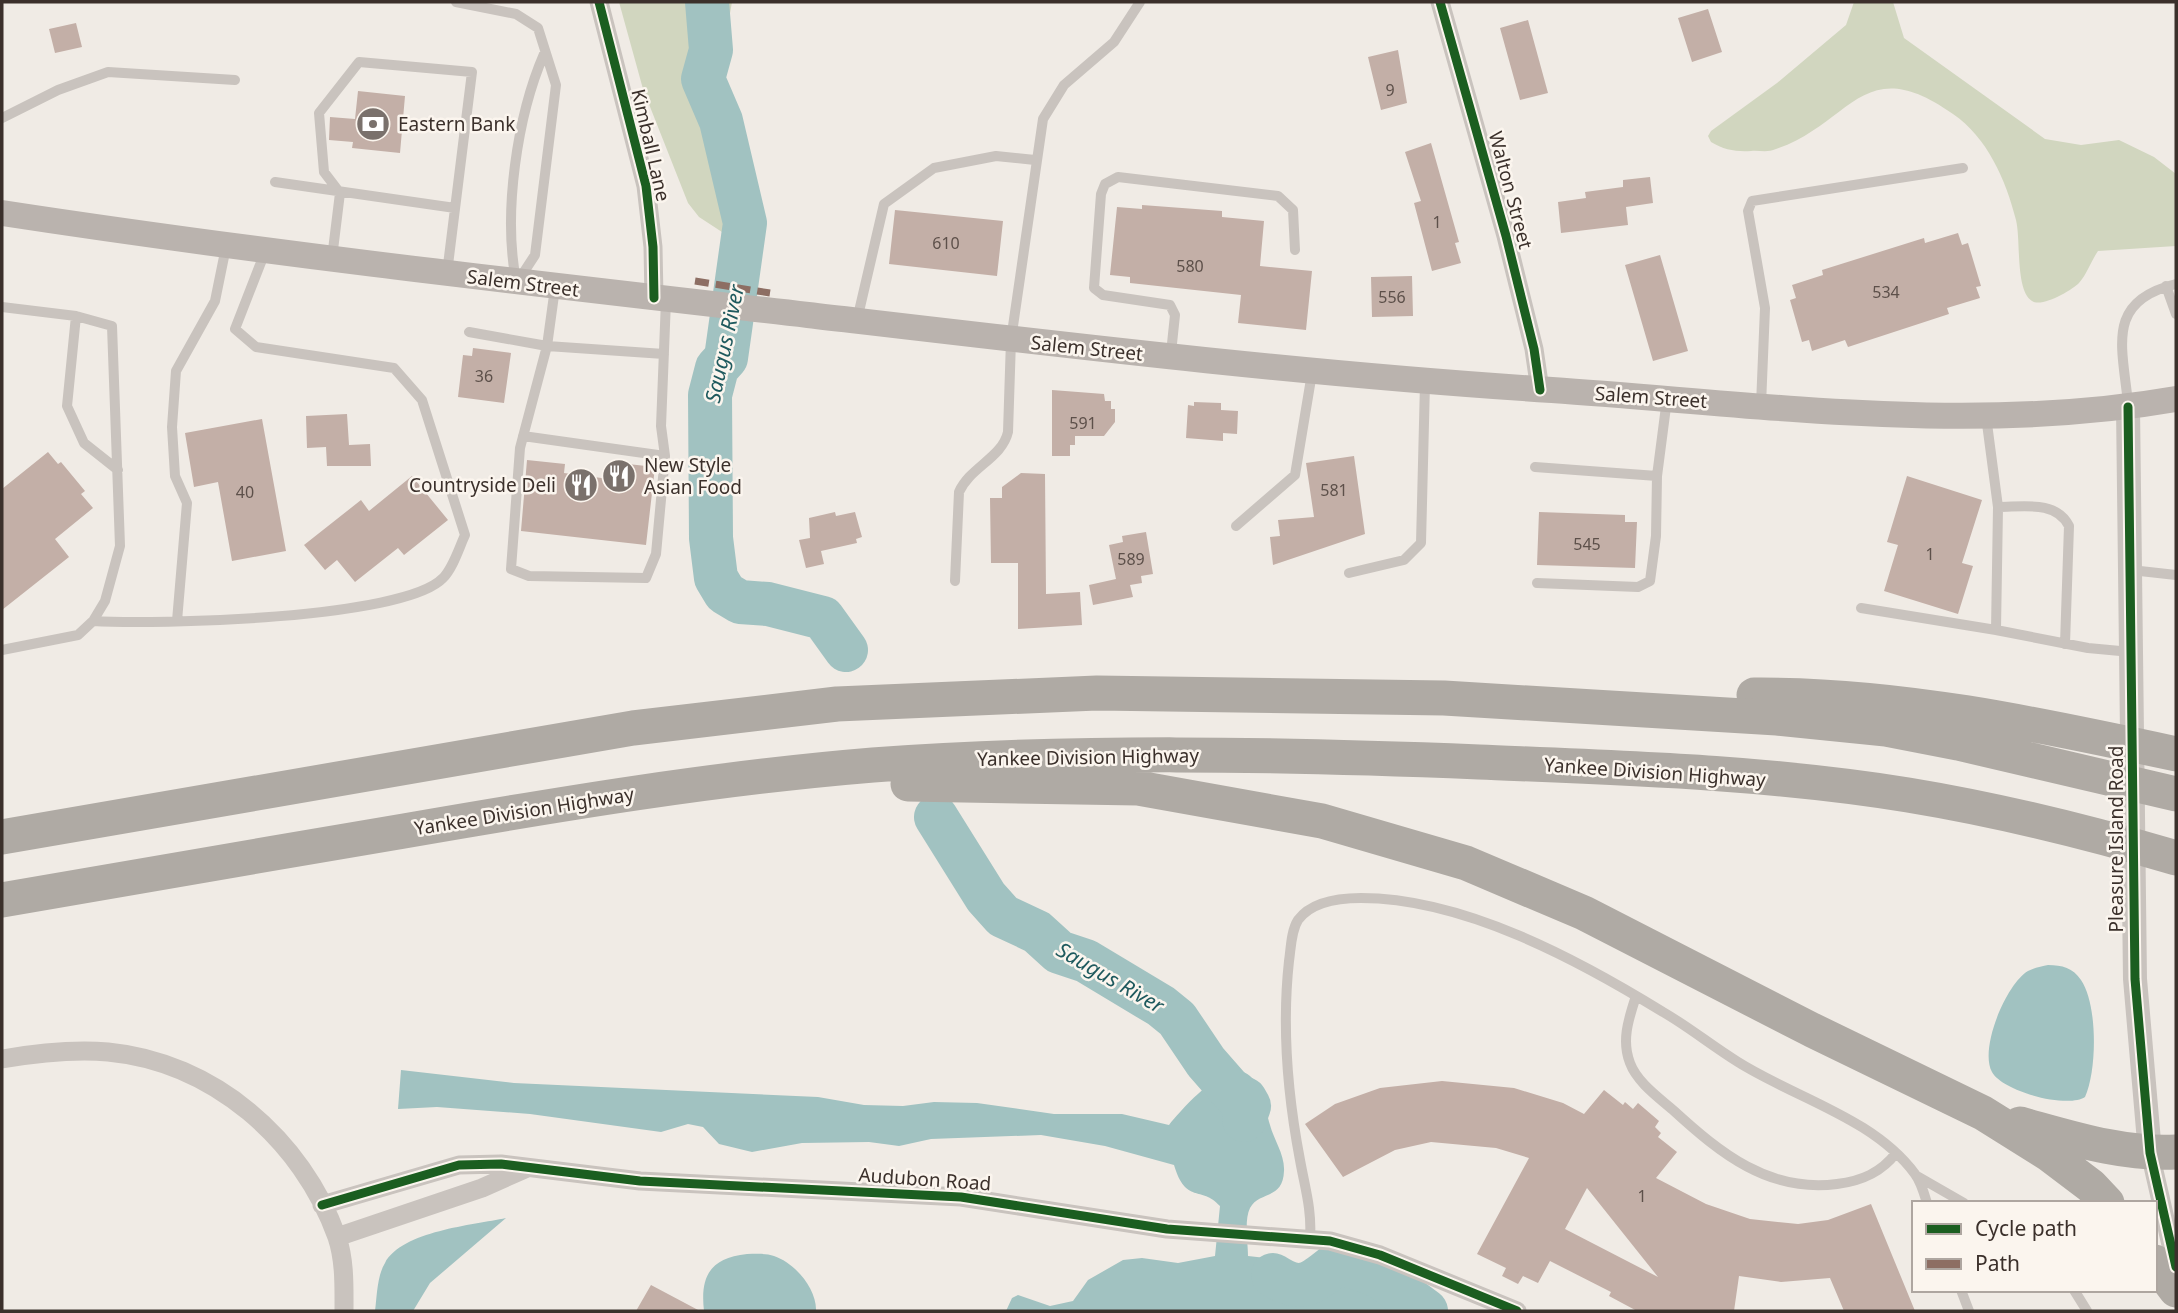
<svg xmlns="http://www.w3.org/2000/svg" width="2178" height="1313" viewBox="0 0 2178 1313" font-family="'Noto Sans',sans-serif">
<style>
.green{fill:#d1d6bf}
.water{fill:#a1c2c1}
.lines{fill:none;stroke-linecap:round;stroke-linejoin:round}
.river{stroke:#a1c2c1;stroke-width:44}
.building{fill:#c3afa7;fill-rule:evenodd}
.service{stroke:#c9c3be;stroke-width:10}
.minor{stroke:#c9c3be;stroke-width:19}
.tertiary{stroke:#c9c3be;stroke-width:24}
.secondary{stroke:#bab3ae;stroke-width:26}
.motorway{stroke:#afaaa4;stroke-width:35}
.quiet{stroke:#8d6e63;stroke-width:7;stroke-dasharray:14 7;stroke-linecap:butt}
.cycleway-casing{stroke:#fbf5ee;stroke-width:13}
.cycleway{stroke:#1b5e20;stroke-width:9}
.labels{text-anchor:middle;stroke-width:5;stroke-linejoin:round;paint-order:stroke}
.number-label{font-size:16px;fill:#5d504a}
.poi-label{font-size:19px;fill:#3b302b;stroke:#fbf5ee;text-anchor:start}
.street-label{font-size:19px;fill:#3b302b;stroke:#fbf5ee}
.water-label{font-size:21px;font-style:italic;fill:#1f5a5e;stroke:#fbf5ee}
</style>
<rect width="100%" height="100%" fill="#f0ebe5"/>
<path class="green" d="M619 2H732L723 53 729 126 750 184 755 212 764 228 763 245 721 246 722 232 699 217 688 203 643 89Z
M1854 2H1893L1904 38 2045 139 2081 145 2119 140 2154 157 2176 174V246L2098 251C2091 261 2087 274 2079 283 2072 290 2042 308 2032 301 2015 290 2021 240 2016 220 2006 180 1987 137 1953 114 1863 50 1852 123 1776 149 1767 153 1759 150 1751 151 1737 152 1724 150 1711 142L1708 136 1711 131 1777 83 1846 25Z"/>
<path class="water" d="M2048 965C2062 965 2073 968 2081 980 2098 1005 2097 1071 2085 1097 2067 1109 2002 1091 1992 1072 1979 1049 2006 984 2028 971 2034 968 2042 966 2048 965Z
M401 1070 514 1083 818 1097 864 1105 903 1106 934 1102 977 1103 1054 1114H1122L1169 1125C1182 1109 1228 1056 1250 1076 1263 1088 1265 1108 1270 1125 1274 1140 1285 1155 1284 1171 1283 1200 1259 1191 1250 1208 1244 1220 1248 1243 1248 1256L1266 1258 1280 1269 1304 1267 1373 1282 1403 1291 1445 1311H1006L1012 1298 1018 1295 1050 1306 1073 1301 1088 1280 1123 1260 1142 1258 1178 1263 1215 1256 1220 1206C1201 1185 1186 1205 1174 1165L1105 1146 1041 1135 931 1139 899 1146 869 1142 802 1143 752 1152 719 1144 703 1127 688 1124 661 1132 530 1114 437 1107 398 1109Z
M506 1218 430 1283 413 1311H375C377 1296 377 1276 385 1263 402 1231 473 1225 506 1218Z
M747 1254C756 1254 766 1253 774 1256 795 1263 817 1289 816 1311H704C700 1276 710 1258 747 1254Z"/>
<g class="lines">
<path class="river" d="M707 2 711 50 703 79 721 121 745 223 726 358 717 368 710 395 711 538 716 578 725 593 740 602 768 604 823 618 846 650
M936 817 986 897 1003 916 1037 932 1059 952 1086 961 1161 1006 1177 1019 1206 1062 1234 1094 1245 1099 1249 1106 1244 1120
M1273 1275C1302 1294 1312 1283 1336 1264L1354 1267 1379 1276 1426 1311"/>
</g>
<path class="building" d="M1708 9 1722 52 1692 62 1678 18Z
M1528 20 1548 93 1520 100 1500 28Z
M76 23 82 47 55 53 49 29Z
M1398 50 1407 103 1381 110 1368 57Z
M358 91 405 96 400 153 352 148 353 142 329 140 330 117 355 119Z
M1431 143 1459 242 1455 243 1461 263 1432 271 1414 203 1421 201 1405 152Z
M1650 177 1653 203 1626 207 1628 225 1561 233 1558 202 1586 198 1585 192 1623 187V180Z
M1142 205 1222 211V217L1264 221 1260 266 1312 271 1306 330 1238 323 1241 295 1130 283V277L1110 275 1117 207 1142 209Z
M895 210 1003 221 997 276 889 264Z
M1958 233 1962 245 1968 243 1981 286 1976 287 1980 298 1947 308 1949 314 1848 347 1845 340 1812 351 1809 340 1802 342 1790 300 1796 298 1792 285 1823 275 1822 270 1924 238 1925 243Z
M1660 255 1688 351 1653 361 1625 265Z
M1412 276 1413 316 1372 317 1371 277Z
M473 348 511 353 504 403 458 397 463 355 472 356Z
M1052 390 1104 394 1105 401H1111V409H1115V422L1104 436H1075V445H1070V456H1052Z
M1194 402 1221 403V410L1238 411 1237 434 1223 433V441L1186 438 1188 405 1194 406Z
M347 414 349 445 370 444 371 466H327L326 447 307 448 306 416Z
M262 419 286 551 232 561 218 482 194 487 185 433Z
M48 452 58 464 61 462 85 491 81 494 93 508 55 539 69 557 2 610V489Z
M1354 456 1365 534 1273 565 1270 537 1280 536 1278 520 1314 517 1306 463Z
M527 460 565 464 564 473 609 479 610 462 655 467 646 545 521 531Z
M1021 473 1045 474 1046 594 1080 592 1082 625 1018 629V563H991L990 498H1002V487Z
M412 476 448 520 404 555 398 548 355 582 337 560 325 570 304 545 361 500 369 511Z
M1907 476 1982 500 1962 563 1973 566 1958 614 1884 591 1898 545 1887 542Z
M835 512 836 516 855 512 862 537 856 539 857 543 821 551 824 564 806 568 799 540 810 538 809 518Z
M1539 512 1625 515V522H1637L1635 568 1537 565Z
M1146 532 1153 574 1141 576 1142 583 1130 585 1133 597 1093 605 1089 585 1116 579 1109 545 1123 542 1122 536Z
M1442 1081 1514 1088 1563 1103 1584 1114 1604 1090 1623 1105 1625 1102 1633 1109 1638 1103 1659 1121 1655 1127 1661 1133 1658 1137 1677 1152 1656 1178 1706 1204 1750 1219 1798 1224 1828 1220 1871 1204 1915 1311H1844L1830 1278 1781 1282 1739 1276 1734 1311H1637L1609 1296 1611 1292 1550 1261 1538 1283 1523 1276 1518 1284 1502 1276 1506 1268 1477 1254 1529 1158 1496 1148 1431 1142 1395 1150 1343 1177 1305 1124 1335 1104 1380 1088ZM1587 1188 1658 1277 1565 1229Z
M651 1285 700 1311H636Z"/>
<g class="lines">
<path class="service" d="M456 2 516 14 538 28 556 85 535 255 520 278
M2 118 58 90 108 72 235 80
M275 182 455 208
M332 258 340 193 324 172 319 113 359 62 472 72 447 273
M516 280C503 213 517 116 544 54
M2166 286 2176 314
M555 288 547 346 520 448 511 569 529 576 646 578 656 554 665 456 661 426 666 300
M2 307 76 316 112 326 120 546 105 601 93 621 78 635 2 650
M76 316 67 406 84 443 118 470
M857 320 884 204 934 168 996 156 1035 160
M469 332 547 346 664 354
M1171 353 1175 315 1170 305 1103 295 1094 288 1101 194 1105 184 1118 177 1278 196 1293 210 1295 250
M2128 403C2122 345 2106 301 2176 284
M1761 405 1765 308 1748 211 1752 201 1963 168
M1986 416 1998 507 1996 630 2088 648 2131 652
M523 436 665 456
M1535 467 1657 476
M1998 507C2023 507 2056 500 2069 526L2065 644
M1236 526 1295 475 1312 373
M2131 570 2176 575
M1349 573 1404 560 1421 543 1425 383
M955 581 959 492C970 467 1002 458 1008 432L1011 340 1043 119 1064 85 1114 42 1140 2
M1537 583 1638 587 1650 581 1656 536 1657 476 1667 399
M1861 608 1996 630
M93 621C155 625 404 619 443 578 453 568 459 548 465 535L422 400 394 368 256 347 235 329 265 252
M177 621 187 503 175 476 172 427 176 371 215 301 226 247
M1636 996C1629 1018 1621 1040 1630 1063 1637 1082 1658 1097 1673 1110 1720 1153 1769 1193 1837 1184 1861 1181 1881 1173 1896 1153
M1917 1176 1964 1203
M1310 1238C1312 1210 1305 1188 1300 1160 1288 1097 1282 1025 1289 961 1291 948 1291 931 1298 920 1312 901 1339 898 1361 898 1463 898 1577 959 1663 1012 1689 1027 1712 1046 1738 1062 1795 1098 1874 1118 1915 1174 1921 1182 1924 1193 1927 1203
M1961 1290 1969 1311
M2074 1290 2087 1311"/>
<path class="minor" d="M599 2 646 186 653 247 654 298
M1440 2 1506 236 1534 349 1540 390
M2 1059C37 1053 73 1049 108 1052 213 1062 302 1139 337 1237 345 1261 344 1287 344 1311
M2150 1153 2176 1267
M322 1205 459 1165 501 1164 640 1181 961 1197 1167 1229 1330 1241 1380 1255 1517 1311
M337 1237 482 1188 527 1168"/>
<path class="tertiary" d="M2128 407 2135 979 2150 1153"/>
<path class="secondary" d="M2 213C270 254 539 284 808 315 1056 344 1303 374 1552 390 1758 404 1971 435 2176 399"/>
<path class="motorway" d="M1754 695C1898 694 2037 724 2176 754
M908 784 1138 788 1322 821 1466 863 1584 913 1812 1030 1983 1113 2050 1155 2091 1186 2107 1203
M2 837 633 728 837 704 1097 693 1444 698 1777 718 1886 729 1958 743 2176 794
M2 900C136 876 270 854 404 831 560 804 715 778 873 765 1075 750 1277 754 1479 762 1622 768 1767 772 1908 795 1999 810 2088 832 2176 858
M2020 1124C2071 1138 2123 1155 2176 1152
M2155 1262 2176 1290"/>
<path class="quiet" d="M695 281 770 293"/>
<g class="cycleway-casing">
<path id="cycleway" d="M599 2 646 186 653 247 654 298
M1440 2 1506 236 1534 349 1540 390
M2128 407 2135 979 2150 1153 2176 1267
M322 1205 459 1165 501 1164 640 1181 961 1197 1167 1229 1330 1241 1380 1255 1517 1311"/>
</g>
<use href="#cycleway" class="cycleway"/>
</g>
<defs>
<g id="bank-disc" transform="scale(1.75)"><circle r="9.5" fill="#7a716c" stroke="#fbf5ee"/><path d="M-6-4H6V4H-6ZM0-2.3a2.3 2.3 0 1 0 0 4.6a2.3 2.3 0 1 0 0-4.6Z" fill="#fff"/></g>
<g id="restaurant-disc" transform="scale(1.75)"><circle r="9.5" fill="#7a716c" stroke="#fbf5ee"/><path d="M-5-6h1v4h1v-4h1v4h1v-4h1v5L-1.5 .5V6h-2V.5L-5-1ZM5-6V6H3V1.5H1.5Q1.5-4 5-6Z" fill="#fff"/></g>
</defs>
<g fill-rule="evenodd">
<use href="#bank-disc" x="373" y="124"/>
<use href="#restaurant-disc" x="619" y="476"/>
<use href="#restaurant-disc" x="581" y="485"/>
</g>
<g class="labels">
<g class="number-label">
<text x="1390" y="96">9</text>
<text x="1437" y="228">1</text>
<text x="946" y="249">610</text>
<text x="1190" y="272">580</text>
<text x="1886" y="298">534</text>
<text x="1392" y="303">556</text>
<text x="484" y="382">36</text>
<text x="1083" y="429">591</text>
<text x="1334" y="496">581</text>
<text x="245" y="498">40</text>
<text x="1587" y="550">545</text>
<text x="1930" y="560">1</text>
<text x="1131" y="565">589</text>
<text x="1642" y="1202">1</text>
</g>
<g class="poi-label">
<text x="398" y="131">Eastern Bank</text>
<text x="644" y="472">New Style<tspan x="644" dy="22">Asian Food</tspan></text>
<text x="556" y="492" text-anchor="end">Countryside Deli</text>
</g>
<g class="street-label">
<text transform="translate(651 145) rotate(77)" y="7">Kimball Lane</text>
<text transform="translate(1511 190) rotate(75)" y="7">Walton Street</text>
<text transform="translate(523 283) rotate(7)" y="7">Salem Street</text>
<text transform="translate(1087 348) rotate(6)" y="7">Salem Street</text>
<text transform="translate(1651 397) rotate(4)" y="7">Salem Street</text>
<text transform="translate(1088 757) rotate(-1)" y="7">Yankee Division Highway</text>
<text transform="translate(1655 772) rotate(4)" y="7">Yankee Division Highway</text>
<text transform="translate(524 811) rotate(-9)" y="7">Yankee Division Highway</text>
<text transform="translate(2116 839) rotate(-90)" y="7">Pleasure Island Road</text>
<text transform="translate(925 1179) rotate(4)" y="7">Audubon Road</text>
</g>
<g class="water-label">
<text transform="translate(725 344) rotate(-78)" y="7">Saugus River</text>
<text transform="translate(1110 978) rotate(30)" y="7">Saugus River</text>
</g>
</g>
<rect width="2178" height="1313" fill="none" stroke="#3b302b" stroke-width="7"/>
<rect x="1912" y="1201" width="245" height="91" fill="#fbf5ee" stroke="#aea6a0" stroke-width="2"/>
<rect x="1926" y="1224" width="35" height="10" fill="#1b5e20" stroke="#aea6a0" stroke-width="2"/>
<text x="1975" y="1236" font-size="21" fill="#3b302b">Cycle path</text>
<rect x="1926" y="1259" width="35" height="10" fill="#8d6e63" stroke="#aea6a0" stroke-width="2"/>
<text x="1975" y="1271" font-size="21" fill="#3b302b">Path</text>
</svg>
